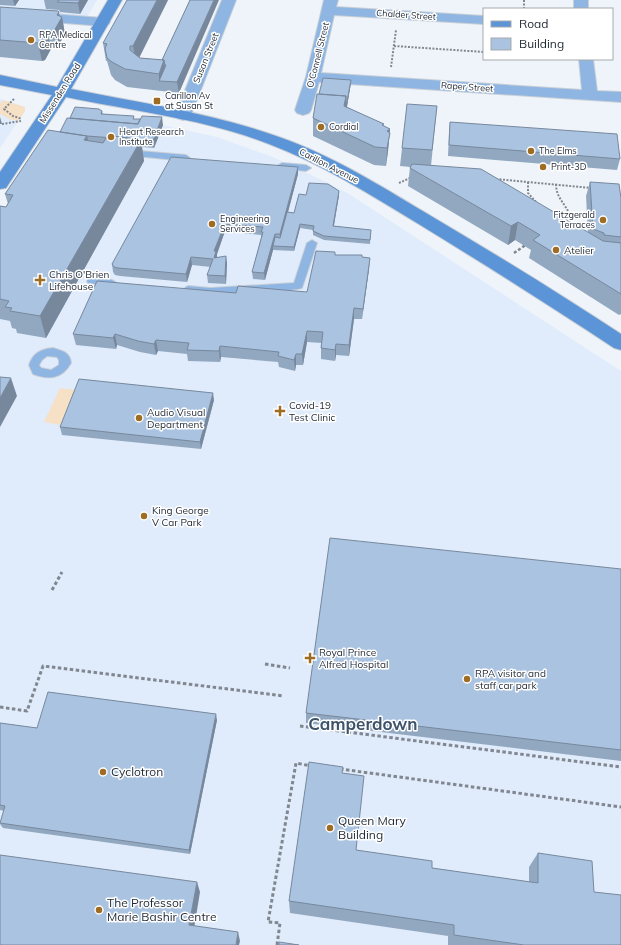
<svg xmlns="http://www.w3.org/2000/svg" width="621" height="945" viewBox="0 0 621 945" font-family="Mulish,sans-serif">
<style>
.built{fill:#e0ecfb}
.green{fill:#f6e0c6}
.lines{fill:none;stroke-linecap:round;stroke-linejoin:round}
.lane-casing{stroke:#c9cfd6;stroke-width:2}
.street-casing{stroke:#c9cfd6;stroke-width:2}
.secondary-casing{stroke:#c9cfd6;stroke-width:2}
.path-far2{stroke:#808790;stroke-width:2;stroke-dasharray:2 1.5;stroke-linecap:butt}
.path-far1{stroke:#808790;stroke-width:2.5;stroke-dasharray:3 2;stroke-linecap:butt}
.path{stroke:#808790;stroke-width:3;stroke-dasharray:3.5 2.5;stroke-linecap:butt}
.lane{fill:#8fb5e2;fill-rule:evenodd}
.street{fill:#8fb5e2;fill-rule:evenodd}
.secondary{fill:#5b94d7;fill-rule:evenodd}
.wall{fill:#92a8c1}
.shaded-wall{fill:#77889d}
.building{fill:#aac3e0;stroke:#77889d}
.poi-dot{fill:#9f6c23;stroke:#fff;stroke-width:1.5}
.labels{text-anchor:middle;stroke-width:3;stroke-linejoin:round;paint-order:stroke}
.far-street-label{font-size:9px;fill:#1e2733;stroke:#fff}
.far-poi-label{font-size:9px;fill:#1e2733;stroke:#fff;text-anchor:start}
.poi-label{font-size:10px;fill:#1e2733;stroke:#fff;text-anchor:start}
.near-poi-label{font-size:12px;fill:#1e2733;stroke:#fff;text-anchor:start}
.near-district-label{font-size:17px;font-weight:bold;fill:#3d526b;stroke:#fff}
</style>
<rect width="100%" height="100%" fill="#eff4fa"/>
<path class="built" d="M0 0H97L87 17 0 10Z
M0 99 25 107V111L0 148Z
M79 109 116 115 217 137 273 157 326 182 349 194 621 371V945H0V223Z"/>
<path class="green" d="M3 100 25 107V111L18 121 9 119 0 114V104Z
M60 388 76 390 61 425 44 422Z"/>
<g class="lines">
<g class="lane-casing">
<path id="lane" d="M128 150 186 155 190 158 186 161 125 155 124 153 125 151Z
M282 163 306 165 311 168 306 171 279 168 277 166Z
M312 240 317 243 302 288C288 292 189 298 183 289L188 286 210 288 294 283 307 243Z
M92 278 112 280 117 283 112 286 88 283 87 281 88 279Z
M53 348C62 351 70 352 71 363 62 379 49 380 33 374L29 365C33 353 41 349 53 348ZM47 356 57 357 59 360V365L51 370 41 368 39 365 42 360Z"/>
</g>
<g class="street-casing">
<path id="street" d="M222 0H236L191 115 189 118 183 120 177 118 175 115Z
M324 0H338L336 7 484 16V24L334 15 321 73 582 90 579 59H593L597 91 621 92V102L319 82 311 110 309 113 303 115 297 113 295 110 306 77Z
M574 0H588V9H574Z
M0 10 103 18 108 19 110 22 108 25 103 26 0 18Z"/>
</g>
<g class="secondary-casing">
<path id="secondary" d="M108 0H122L71 89C141 103 212 113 279 137 331 155 379 185 426 213 492 252 557 292 621 334V350L614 348C549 305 484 264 417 223 369 194 322 164 269 144 205 119 133 111 66 97L6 188 0 189V172L52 95 0 85V75L57 87Z"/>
</g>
<path class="path-far2" d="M524 0V9
M394 46 484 52
M391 67 396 30
M14 99 4 109 13 116 22 119
M2 124 21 121
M496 179 591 188
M528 182V193L536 202
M399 183 412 177
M556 184C556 202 573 208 570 224"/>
<path class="path-far1" d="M514 253 527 244"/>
<path class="path" d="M52 590 62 572
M265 664 290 668
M0 707 27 711 43 666 284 696
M300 726 621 767
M340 769 621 807
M277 945 280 923 268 922 296 763 311 766"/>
<use href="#lane" class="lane"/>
<use href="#street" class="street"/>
<use href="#secondary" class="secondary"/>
</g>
<path class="wall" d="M0 0H19L15 6 0 5Z
M44 0H88L80 14 60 12 59 10 46 9Z
M168 0 139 58 162 60 190 0 179 93 127 87 115 80 111 75 107 61H106L103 43Z
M0 7 62 17 65 34 57 48 51 49 45 60 42 61 0 57Z
M351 80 347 107 390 129 388 151 386 166 374 165 313 136V118L319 94Z
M437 106 431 166 588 233 586 196 590 182 621 198V314L619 315 529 258 531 250 515 240 508 245 408 186 410 167 400 166 402 148Z
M102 111 103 114 134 119 163 125 154 148 142 147 144 161 46 338 17 333 16 329 12 328 10 321 0 319V206L6 207 8 204 5 194 60 132 70 118Z
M450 122 620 159 617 170 448 156 449 133Z
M298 174 288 212 294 213 306 195 339 191V195L334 226 371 230 370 244 324 240 313 235V230L300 228 294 251 273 250 265 280 253 279 252 272 261 238V235L225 231 217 254V257L227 263 226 284 208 283 207 275 211 267 192 265 187 282 120 276 115 275 113 272 112 264Z
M335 252V255L362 257 369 269 362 319H354L349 356 336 355 335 361 321 359V348L322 343 307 342 303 365H296L295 371 279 367 278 362 221 357 220 362 188 361 187 354 158 351 156 355 140 352 117 345 116 349 76 345 73 334 236 293 307 292Z
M214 400 201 449 62 435 60 427Z
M621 569V761L306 723V713Z
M217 720 190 854 3 828 0 824 4 811 0 810V723L37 728Z
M343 767 342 773 356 850 432 868 529 882V867L538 853 594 892 621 945H448V936L290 913 289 901Z"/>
<path class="shaded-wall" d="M13 0H19L15 6Z
M80 0H88L80 14 78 3Z
M157 0H168L136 64 133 46Z
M214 0H219L179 93 177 82Z
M59 12 60 19 62 17 65 34 57 48 54 31 57 15Z
M47 31 51 49 45 60 42 61 38 43Z
M164 60 166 78 159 81V74Z
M351 80V83L344 124V106L346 96Z
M0 117 2 124H0Z
M162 117 163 125 154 148 153 141Z
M390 129 388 151 386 166 387 148V131Z
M87 136 92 157 84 140Z
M141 140 144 161 46 338 40 316Z
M298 167V174L280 242V234Z
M339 191V195L333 230V226Z
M518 222 515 240 508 245 511 226Z
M225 224V231L217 254V259L215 265 214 251Z
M300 224V228L294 251V247Z
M275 234 276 241 273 246V250L265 280 264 273Z
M226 256 227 263 226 284 225 276Z
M191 257 192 265 187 282 186 274Z
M370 258 369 269 362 319 363 309Z
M354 308V319L349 356V345Z
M307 331V342L303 365 302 354Z
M115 334 117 345 116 349 113 338Z
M156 340 158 351 156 355 154 344Z
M336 344V355L335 361V350Z
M220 346 221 357 220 362 219 351Z
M296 354V365L295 371 294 360Z
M11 378 17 396 0 427V398Z
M213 393 214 400 201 449 200 442Z
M216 714 217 720 190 854 189 850Z
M197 882 200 892 193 935 189 925Z
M238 932 240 941 239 945H236Z"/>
<path class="building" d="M59 0H80L78 3 57 2Z
M127 0H157L133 46H130V50L140 58 164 60 159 74 125 69 112 62 107 58 105 48 107 44 103 43Z
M190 0H214L177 82 159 81 166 65H165L164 60H162Z
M0 7 58 11 59 12 57 15 62 17 54 31H47L41 42 38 43 0 40Z
M323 78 351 80 346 107V96L319 94Z
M317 94 346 96 344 106 384 124 382 125 390 129 387 131 390 133 387 148 375 147 313 118Z
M407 104 437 106 432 150 402 148Z
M75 107 99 109 102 111 101 114 134 116 133 119H140L138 124 70 118Z
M142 116 162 117 153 141 141 140 114 136V138L87 136 60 132 67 118 138 124Z
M450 122 617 134 620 159 449 145Z
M48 130 87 136 84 140 103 143 106 138 113 139 114 136 141 140 40 316 10 311 12 308 5 307 9 301 0 299V206L6 207 13 195 5 194Z
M171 157 298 167 280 234H275L264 273 252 272 263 232H261L263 227 225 224 214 251H216L214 258 226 256 225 276 207 275 213 259 191 257 186 274 118 268 114 267 112 264Z
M412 164 481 169 603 241 621 243V294L533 240 540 235 518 222 511 226 410 168Z
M590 182 619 184 621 198V237L604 235V233L593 229Z
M309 183 328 184 339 191 333 226 371 230 370 240 324 236 313 231 314 226 300 224 294 247 273 246 275 237 280 238 287 212 294 213 299 194 306 195Z
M316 251 335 252V255H362V257L370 258 363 309 354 308 349 345 336 344 335 350 321 348 323 332 307 331 302 354H296L294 360 278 356 279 352 220 346 219 351 187 350 189 343 156 340 154 344 138 341 115 334 113 338 73 334 97 281 236 293 238 286 307 292Z
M0 377 11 378 0 398Z
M79 379 213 393 200 442 60 427Z
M330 538 621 569V750L306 713Z
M48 692 216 714 189 850 0 823 5 806 0 805V723L37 728Z
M309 762 343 767 342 773 364 776 356 850 432 861V868L538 883V853L592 861 594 892 621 895V945H524L454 935V925L289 901Z
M0 855 197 882 189 925 238 932 236 945H0Z
M279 942 299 945H279Z"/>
<g class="poi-dot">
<circle cx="31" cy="40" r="4"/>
<rect x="153" y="97" width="8" height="8" rx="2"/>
<circle cx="321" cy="127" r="4"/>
<circle cx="111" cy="137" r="4"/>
<circle cx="531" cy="151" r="4"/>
<circle cx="543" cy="167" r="4"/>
<circle cx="603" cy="220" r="4"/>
<circle cx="212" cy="224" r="4"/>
<circle cx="556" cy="250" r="4"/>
<path d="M38 274h4v4h4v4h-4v4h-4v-4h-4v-4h4z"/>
<path d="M278 405h4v4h4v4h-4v4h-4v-4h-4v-4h4z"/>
<circle cx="139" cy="418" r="4"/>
<circle cx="144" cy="516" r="4"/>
<path d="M308 652h4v4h4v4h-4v4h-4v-4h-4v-4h4z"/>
<circle cx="467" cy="679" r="4"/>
<circle cx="103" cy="772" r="4"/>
<circle cx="330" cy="828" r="4"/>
<circle cx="99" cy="910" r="4"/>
</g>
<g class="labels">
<g class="far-street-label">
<text transform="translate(406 15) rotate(4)" y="3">Chalder Street</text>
<text transform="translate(318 55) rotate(-76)" y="3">O'Connell Street</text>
<text transform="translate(206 58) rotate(-68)" y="3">Susan Street</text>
<text transform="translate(467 87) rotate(4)" y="3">Raper Street</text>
<text transform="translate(60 93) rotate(-58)" y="3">Missenden Road</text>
<text transform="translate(329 166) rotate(27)" y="3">Carillon Avenue</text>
</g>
<g class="far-poi-label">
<text x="39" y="38">RPA Medical<tspan x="39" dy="10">Centre</tspan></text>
<text x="165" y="99">Carillon Av<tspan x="165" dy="10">at Susan St</tspan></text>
<text x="329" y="130">Cordial</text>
<text x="119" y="135">Heart Research<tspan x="119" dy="10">Institute</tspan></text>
<text x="539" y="154">The Elms</text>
<text x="551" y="170">Print-3D</text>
<text x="595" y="218" text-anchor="end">Fitzgerald<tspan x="595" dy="10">Terraces</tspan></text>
<text x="220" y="222">Engineering<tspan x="220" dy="10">Services</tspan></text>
</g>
<g class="poi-label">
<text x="564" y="254">Atelier</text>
<text x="49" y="278">Chris O'Brien<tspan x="49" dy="12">Lifehouse</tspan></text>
<text x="289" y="409">Covid-19<tspan x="289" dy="12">Test Clinic</tspan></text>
<text x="147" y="416">Audio Visual<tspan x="147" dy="12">Department</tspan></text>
<text x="152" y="514">King George<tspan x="152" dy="12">V Car Park</tspan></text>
<text x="319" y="656">Royal Prince<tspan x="319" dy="12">Alfred Hospital</tspan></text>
<text x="475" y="677">RPA visitor and<tspan x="475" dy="12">staff car park</tspan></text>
</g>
<g class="near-poi-label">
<text x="111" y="776">Cyclotron</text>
<text x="338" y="825">Queen Mary<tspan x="338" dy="14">Building</tspan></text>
<text x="107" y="907">The Professor<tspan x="107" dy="14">Marie Bashir Centre</tspan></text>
</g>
<g class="near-district-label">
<text x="363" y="730">Camperdown</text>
</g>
</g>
<rect x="483" y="8" width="130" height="52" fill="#ffffff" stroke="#a5a9ad"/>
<rect x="491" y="21" width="20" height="6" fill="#5b94d7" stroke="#a5a9ad"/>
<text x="519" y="28" font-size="12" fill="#1e2733">Road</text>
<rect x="491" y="38" width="20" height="12" fill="#aac3e0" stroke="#a5a9ad"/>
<text x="519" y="48" font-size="12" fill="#1e2733">Building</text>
</svg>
